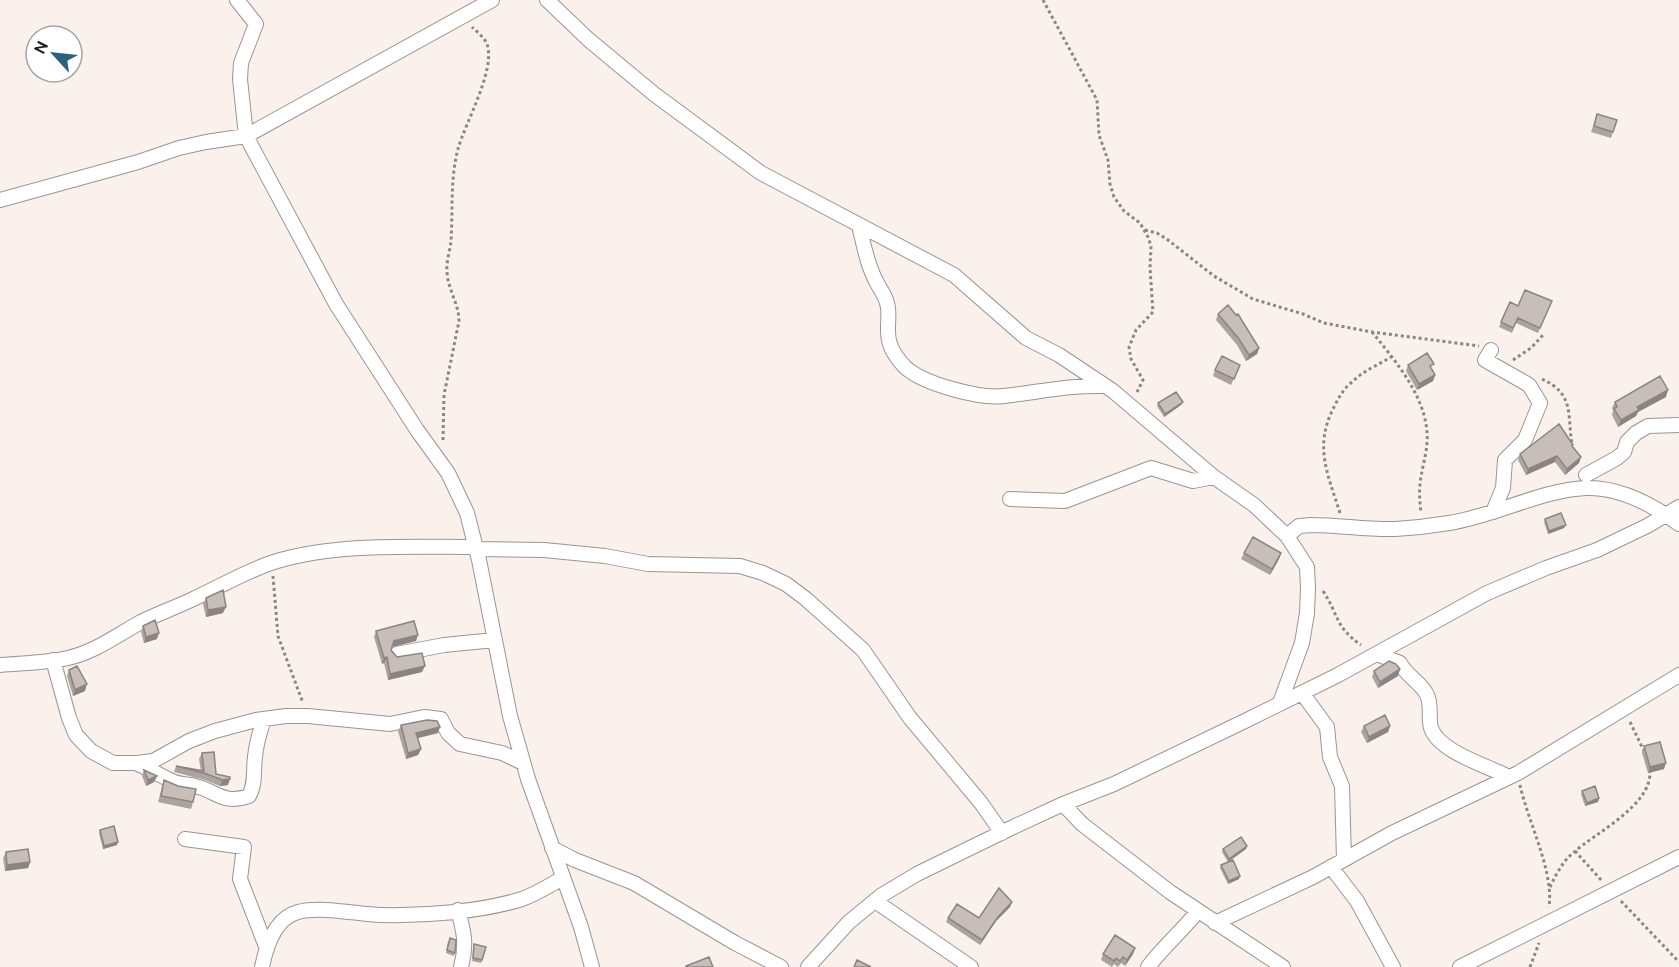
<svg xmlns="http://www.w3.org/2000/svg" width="1679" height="967" viewBox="0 0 1679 967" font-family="Ubuntu,sans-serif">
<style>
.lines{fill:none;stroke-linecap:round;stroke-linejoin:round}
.minor-casing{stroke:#9d9490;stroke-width:16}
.path{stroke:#8c8583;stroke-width:3;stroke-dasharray:3 3;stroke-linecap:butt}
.minor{stroke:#fff;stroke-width:14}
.wall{fill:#aba39f}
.shaded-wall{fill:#8b8482}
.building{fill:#c7bdb9;stroke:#8b8482;stroke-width:1.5}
</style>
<rect width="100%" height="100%" fill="#faf0ec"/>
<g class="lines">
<g class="minor-casing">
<path id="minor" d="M237 0 256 24 241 63 240 79 246 136 336 304 417 430 448 473 467 513 479 560 510 716 528 779 581 927 592 967
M547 0 589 40 654 94 761 173 954 275 1026 338 1059 355 1113 391 1214 477 1254 505 1287 536 1307 567 1308 588 1307 613 1302 643 1280 703
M0 200 138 162 179 148 206 142 246 136 492 0
M859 226C864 245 867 265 877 283 880 289 885 295 887 303 891 316 885 330 890 344 892 351 899 361 905 367 923 384 980 399 1004 396 1040 392 1068 385 1105 386
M1491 350 1485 360 1529 385 1540 403 1525 440 1505 460 1503 488 1493 512
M1586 475 1617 458 1624 452 1627 442 1636 433 1648 426 1679 425
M1010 499 1065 501 1151 468 1193 481 1214 477
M1287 536 1299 526 1312 525C1340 525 1367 530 1395 529 1413 528 1431 526 1449 523 1495 516 1541 490 1586 488 1619 487 1653 505 1679 524
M477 549 544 550 605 556 648 564 740 566 763 573 786 584 806 599 863 650 910 718 981 803 1002 833
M397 654 444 645 495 640
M1377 654 1400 663C1406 676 1421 682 1427 695 1432 705 1428 717 1431 728 1439 752 1488 766 1509 777
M53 660 69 718 76 735 91 751 113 763H137L153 761 189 741 215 731 256 720 286 716H308L390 724 424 717 441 719 448 733 460 744 502 753 523 763
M0 665C23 663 46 663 68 658 95 652 117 635 141 622 157 614 174 608 191 600 220 587 247 570 277 561 338 543 413 547 476 547
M1302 693 1327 727 1330 757 1342 786 1344 860
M138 764C150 769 161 776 172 781 180 785 188 784 195 786 217 791 223 805 249 796 256 783 253 771 255 757 256 744 260 731 264 719
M1063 804 1082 824 1170 892 1283 967
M185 839 244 847 240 879 267 949
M552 848 575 860 634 883 735 943 781 967
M1331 867 1357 901 1393 967
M875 901 971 967
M458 910C464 932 467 945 461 967
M1215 923 1313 877 1392 833 1518 773 1679 675
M262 967C266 947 275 918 298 912 322 906 356 914 381 915 424 916 480 912 522 899 536 894 550 885 563 878
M808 967 849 922 882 895 917 874 1009 829 1063 804 1114 784 1247 720 1338 675 1487 593 1546 568 1597 550 1647 526 1679 507
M1148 967C1163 947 1182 931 1198 911
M1460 967 1679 857"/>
</g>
<path class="path" d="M1043 0 1097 100 1099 135 1108 160 1110 184 1114 197 1124 211 1140 223 1148 237 1151 246 1150 268 1153 312 1136 330 1129 347 1131 359 1143 380 1137 392
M1145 230 1157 233 1168 240 1214 276 1253 299 1303 314 1324 323 1372 332 1479 346
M1372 332C1397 363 1430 401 1427 443 1426 457 1421 471 1420 485 1419 494 1420 503 1421 513
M1513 360 1531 348 1543 335
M1542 379C1575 394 1567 415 1572 444
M443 440 444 395 459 321C459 304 448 290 447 272 446 262 450 251 451 241 453 210 450 179 458 149 465 123 496 70 487 44 484 37 477 32 472 27
M1340 513C1328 475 1314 447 1333 409 1338 399 1343 389 1352 382 1363 371 1378 365 1391 357
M273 576 278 636 303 703
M1323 591C1339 615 1334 626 1361 645
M1630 722 1644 751
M1520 785C1528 822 1554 871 1549 907
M1575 851 1602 881
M1550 887C1556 875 1562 862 1573 853 1595 833 1651 806 1650 772
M1621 901 1679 962
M1530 967 1539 943"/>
<use href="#minor" class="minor"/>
</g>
<path class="wall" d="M1597 114 1617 120 1611 138 1591 132Z
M1552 301 1538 333 1516 323 1512 333 1499 327 1501 322 1518 306Z
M1218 314 1259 348 1257 354 1246 361 1237 345 1216 320Z
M1240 365 1231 385 1213 376 1215 370Z
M1408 365 1432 369 1435 375 1433 381 1417 390 1406 371Z
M1666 397 1638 412 1636 416 1618 427 1612 415 1613 410 1612 408 1615 402Z
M1183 402 1181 405 1164 417 1157 406 1158 403Z
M1573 445 1572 447 1581 457 1579 463 1565 475 1555 462 1526 475 1518 460 1520 454Z
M1545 519 1564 528 1548 534 1544 522Z
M1244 553H1281L1279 559 1270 575 1241 559Z
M206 598 223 613 206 617 203 604Z
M143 626 157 639 144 643 141 632Z
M376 631 416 641 392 647 391 650 397 657 422 672 388 680 384 663 382 664 374 637Z
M1400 669 1398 676 1378 688 1372 677 1374 671Z
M69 670 85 691 73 696 67 676Z
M401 725 438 733 418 738 421 749 418 755 406 759 398 731Z
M1364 726H1390L1388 732 1367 743 1361 732Z
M1644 746 1664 769 1648 773 1642 753Z
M202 753 216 774 228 785 220 786 205 780 174 772 176 766 201 771 199 759Z
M144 770 157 776 154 782 146 786 142 776Z
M164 780 193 802 191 809 158 802Z
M1582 791 1599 798 1598 802 1585 806 1581 794Z
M100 830 117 845 103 849 99 833Z
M1223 849H1246L1229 861 1239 879 1228 884 1220 868 1221 865 1228 862 1222 852Z
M6 852 30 862 28 868 5 871 3 858Z
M1012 902 1010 907 996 921 980 945 946 922 948 918H979Z
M448 941 455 953 454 956 446 953Z
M474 944 486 947 481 963 472 961Z
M1135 948 1133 954 1125 966 1121 963 1118 967 1114 964 1112 967 1101 960 1103 954Z"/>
<path class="shaded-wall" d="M1259 348 1257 354 1246 361 1249 355Z
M1435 375 1433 381 1417 390 1419 384Z
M1668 390 1666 397 1638 412 1636 416 1618 427 1621 420 1637 407Z
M1183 402 1181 405 1164 417 1165 414Z
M1557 456 1555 462 1526 475 1528 469Z
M1581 457 1579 463 1565 475 1567 469Z
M1566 525 1564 528 1548 534 1549 531Z
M1281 553 1279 559 1270 575 1272 569Z
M226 607 223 613 206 617 208 610Z
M159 633 157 639 144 643 146 637Z
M418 635 416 641 392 647 394 641Z
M387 657 384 663 382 664 384 658Z
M425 666 422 672 388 680 390 674Z
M1400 669 1398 676 1378 688 1380 682Z
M87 684 85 691 73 696 75 690Z
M1390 726 1388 732 1367 743 1369 737Z
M440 727 438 733 414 739 416 733Z
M421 749 418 755 406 759 408 753Z
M1666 763 1664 769 1648 773 1650 767Z
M157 776 154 782 146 786 148 780Z
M230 779 228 785 220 786 222 780Z
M1599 798 1598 802 1585 806 1587 803Z
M118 842 117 845 103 849 104 846Z
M1247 846 1246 849 1228 862 1229 859Z
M30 862 28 868 5 871 7 865Z
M1240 876 1239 879 1228 884 1229 881Z
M1012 902 1010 907 996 921 980 945 982 940 998 917Z
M1135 948 1133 954 1125 966 1127 960Z"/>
<path class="building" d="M1597 114 1617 120 1613 132 1594 126Z
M1525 290 1552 301 1540 328 1518 318 1513 328 1501 322 1510 302 1518 306Z
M1228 305 1236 315 1238 314 1259 348 1249 355 1239 339 1218 314Z
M1427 353 1434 364 1430 366 1435 375 1419 384 1408 365Z
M1222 356 1240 365 1234 379 1215 370Z
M1660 376 1668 390 1637 407 1639 410 1621 420 1614 409 1617 407 1615 402Z
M1176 392 1183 402 1165 414 1158 403Z
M1559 424 1573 445 1572 446 1581 457 1567 469 1557 456 1528 469 1520 454Z
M1561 513 1566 525 1549 531 1545 519Z
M1253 537 1281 553 1272 569 1244 553Z
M223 590 226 607 208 610 206 598Z
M155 620 159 633 146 637 143 626Z
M414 621 418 635 394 641 391 650 397 657 422 653 425 666 390 674 387 657 384 658 376 631Z
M1389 661 1396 664 1400 669 1380 682 1374 671Z
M77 666 87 684 75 690 69 670Z
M1385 715 1390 726 1369 737 1364 726Z
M427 720 437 721 440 727 416 733 421 749 408 753 401 725Z
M1660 742 1666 763 1650 767 1644 746Z
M214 752 216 774 230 777V779L222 780 207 774 176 766 204 771 202 753Z
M144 770 157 776 148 780Z
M164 780 178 786 196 789 193 802 161 796Z
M1595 786 1599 798 1587 803 1582 791Z
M114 826 118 842 104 846 100 830Z
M1241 837 1247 846 1229 859 1223 849Z
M28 849 30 862 7 865 6 852Z
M1233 860 1240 876 1229 881 1221 865Z
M999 888 1012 902 998 917 982 940 948 918 957 904 979 918Z
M1115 935 1135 948 1127 960 1123 957 1120 961 1116 958 1114 961 1103 954Z
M450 938 456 940 455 953 447 950Z
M474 944 486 947 482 960 473 958Z
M709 957 713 967H686V966Z
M857 960 871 967H854Z"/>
<g transform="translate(54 54) rotate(297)"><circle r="28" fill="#ffffff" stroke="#a5a4a3" stroke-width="1.5"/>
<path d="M0-4.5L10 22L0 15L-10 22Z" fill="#2d627e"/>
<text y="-9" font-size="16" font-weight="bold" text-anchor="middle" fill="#1f1b1a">N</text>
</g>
</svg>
